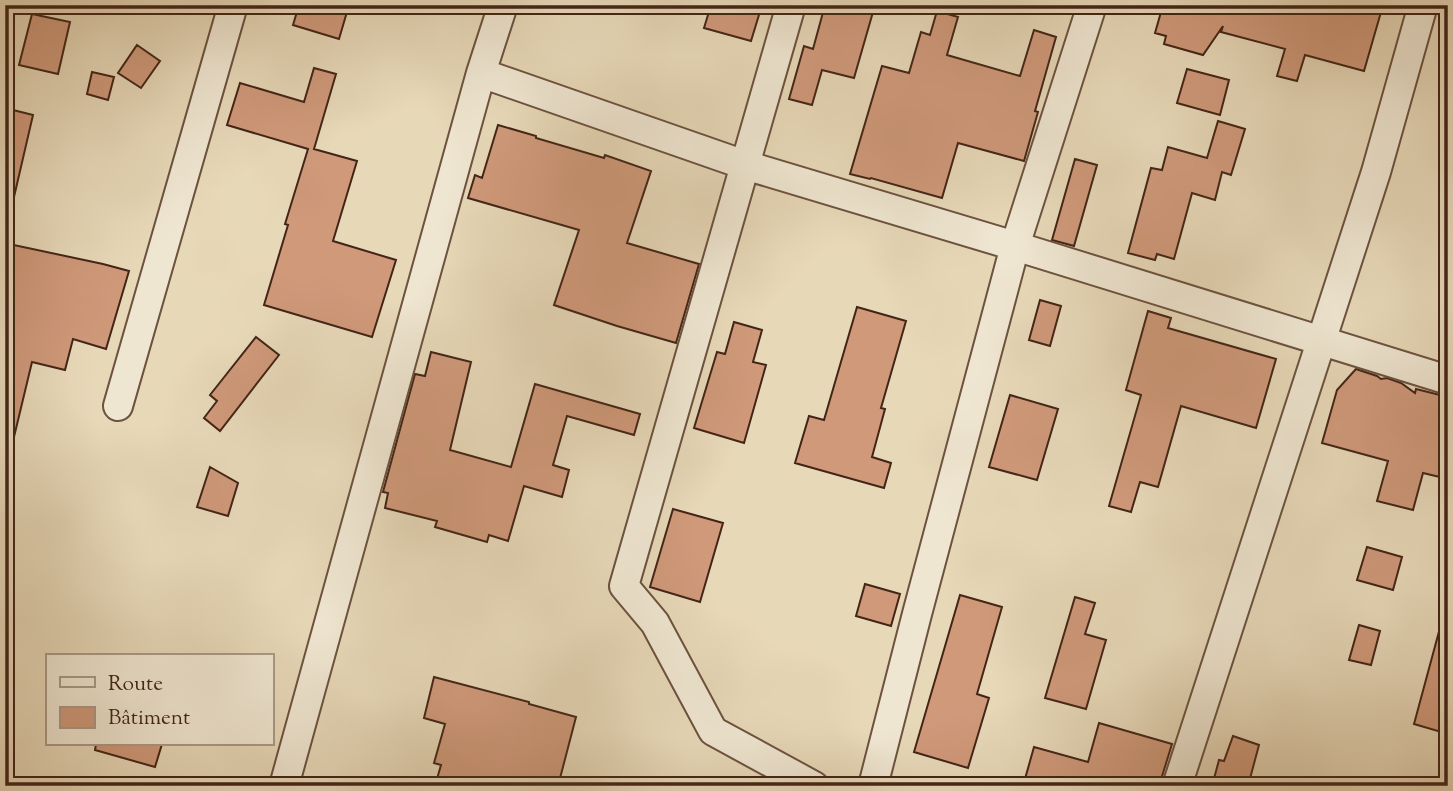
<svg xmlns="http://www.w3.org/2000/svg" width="1453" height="791" viewBox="0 0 1453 791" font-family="'Sorts Mill Goudy',serif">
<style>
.building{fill:#cf997a;stroke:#432517;stroke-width:2}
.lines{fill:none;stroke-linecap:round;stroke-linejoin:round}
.street-casing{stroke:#6c523f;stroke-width:32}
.street{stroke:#efe6d1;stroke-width:28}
</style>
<rect width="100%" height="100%" fill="#e7d8b8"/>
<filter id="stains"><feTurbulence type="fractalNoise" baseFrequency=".00286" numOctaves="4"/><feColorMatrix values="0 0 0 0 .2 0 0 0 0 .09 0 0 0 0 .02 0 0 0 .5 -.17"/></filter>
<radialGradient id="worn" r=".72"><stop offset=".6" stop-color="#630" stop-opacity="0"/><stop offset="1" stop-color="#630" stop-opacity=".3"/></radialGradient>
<path class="building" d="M299 5H349L339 39 293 25Z
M711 5H762L751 41 704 28Z
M825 5H875L854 78 822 70 812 105 789 99 804 46 813 49Z
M1163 5H1202L1227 12 1229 5H1383L1364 71 1305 55 1297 81 1277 76 1285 49 1221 32 1223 26 1203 55 1164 44 1166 36 1155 33Z
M937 11 958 17 947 55 1020 76 1034 30 1056 37 1035 111 1038 112 1024 161 958 143 942 198 871 178 870 179 850 174 882 66 909 73 921 32 930 35Z
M32 14 70 22 58 74 19 65Z
M137 45 160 61 141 88 118 73Z
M314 68 336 74 314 149 357 161 333 241 396 260 372 337 264 305 288 225 285 224 308 149 227 125 240 83 304 102Z
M1187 69 1229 80 1220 115 1177 103Z
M92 72 114 77 108 100 87 94Z
M5 108 33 115 14 197 5 196Z
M1218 121 1245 129 1231 175 1222 172 1215 200 1192 193 1174 259 1157 254 1155 260 1128 253 1151 168 1162 170 1168 147 1207 158Z
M498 125 536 136V138L604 158 605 155 651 171 627 243 699 264 676 343 617 326 554 305 579 230 468 198 475 175 482 178Z
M1075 159 1097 165 1074 246 1052 240Z
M9 244 103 264 129 271 106 349 73 339 65 370 32 362 14 437 5 436V261Z
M1040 300 1061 306 1050 346 1029 340Z
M857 307 906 321 881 408 885 409 872 457 891 463 884 488 795 463 809 416 824 420Z
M1148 311 1171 318 1168 328 1276 359 1256 428 1181 406 1158 487 1140 482 1131 512 1109 506 1141 395 1126 390Z
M734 322 762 330 753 362 766 365 744 443 694 428 717 352 725 354Z
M256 337 279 355 220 431 204 418 217 401 210 395Z
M431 352 471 362 450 450 511 467 535 384 640 414 634 435 567 416 553 465 569 470 562 497 524 486 508 541 489 535 487 542 435 527 437 521 385 508 388 493 383 492 415 374 425 376Z
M1356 369 1377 376 1381 379 1387 378 1401 383 1415 393 1416 389 1448 397 1440 428 1448 430V479L1423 473 1413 510 1377 501 1388 461 1322 443 1337 390Z
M1010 395 1058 409 1037 480 989 467Z
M210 467 238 483 228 516 197 507Z
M673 509 723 523 700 602 650 587Z
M1367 547 1402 557 1393 590 1357 580Z
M865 584 900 594 891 626 856 616Z
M960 595 1002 607 977 694 989 698 968 768 914 752Z
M1075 597 1095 603 1085 634 1106 640 1086 709 1045 698Z
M1441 624 1448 625V734L1414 724Z
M1359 625 1380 631 1371 665 1349 660Z
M434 677 529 702V704L576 717 558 786H435L441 765 434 763 445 724 424 718Z
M1099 723 1172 744 1159 786H1023L1034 747 1088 762Z
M1233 736 1259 745 1248 786H1212L1219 760 1224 761Z
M96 744H162L155 767 95 750Z"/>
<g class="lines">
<g class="street-casing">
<path id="street" d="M791 5 624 586 655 623 713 731 814 786
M481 73 745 165 1015 246 1448 380
M118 406 233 5
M284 786 481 73 503 5
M873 786 917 614 1015 246 1092 5
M1177 786 1376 172 1423 5"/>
</g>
<use href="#street" class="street"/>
</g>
<rect width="1453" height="791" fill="none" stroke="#e7d8b8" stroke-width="28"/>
<rect x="7" y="7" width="1439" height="777" fill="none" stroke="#432517" stroke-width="3.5"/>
<rect x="14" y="14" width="1425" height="763" fill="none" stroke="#432517" stroke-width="2"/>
<rect x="46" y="654" width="228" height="91" fill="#efe6d1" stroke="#aa9987" stroke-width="2"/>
<rect x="60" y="677" width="35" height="10" fill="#efe6d1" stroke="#aa9987" stroke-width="2"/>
<text x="108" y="690" font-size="21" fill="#432517">Route</text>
<rect x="60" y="707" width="35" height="21" fill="#cf997a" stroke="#aa9987" stroke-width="2"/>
<text x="108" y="724" font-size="21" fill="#432517">Bâtiment</text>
<rect width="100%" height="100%" filter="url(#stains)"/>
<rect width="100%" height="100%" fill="url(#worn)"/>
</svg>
